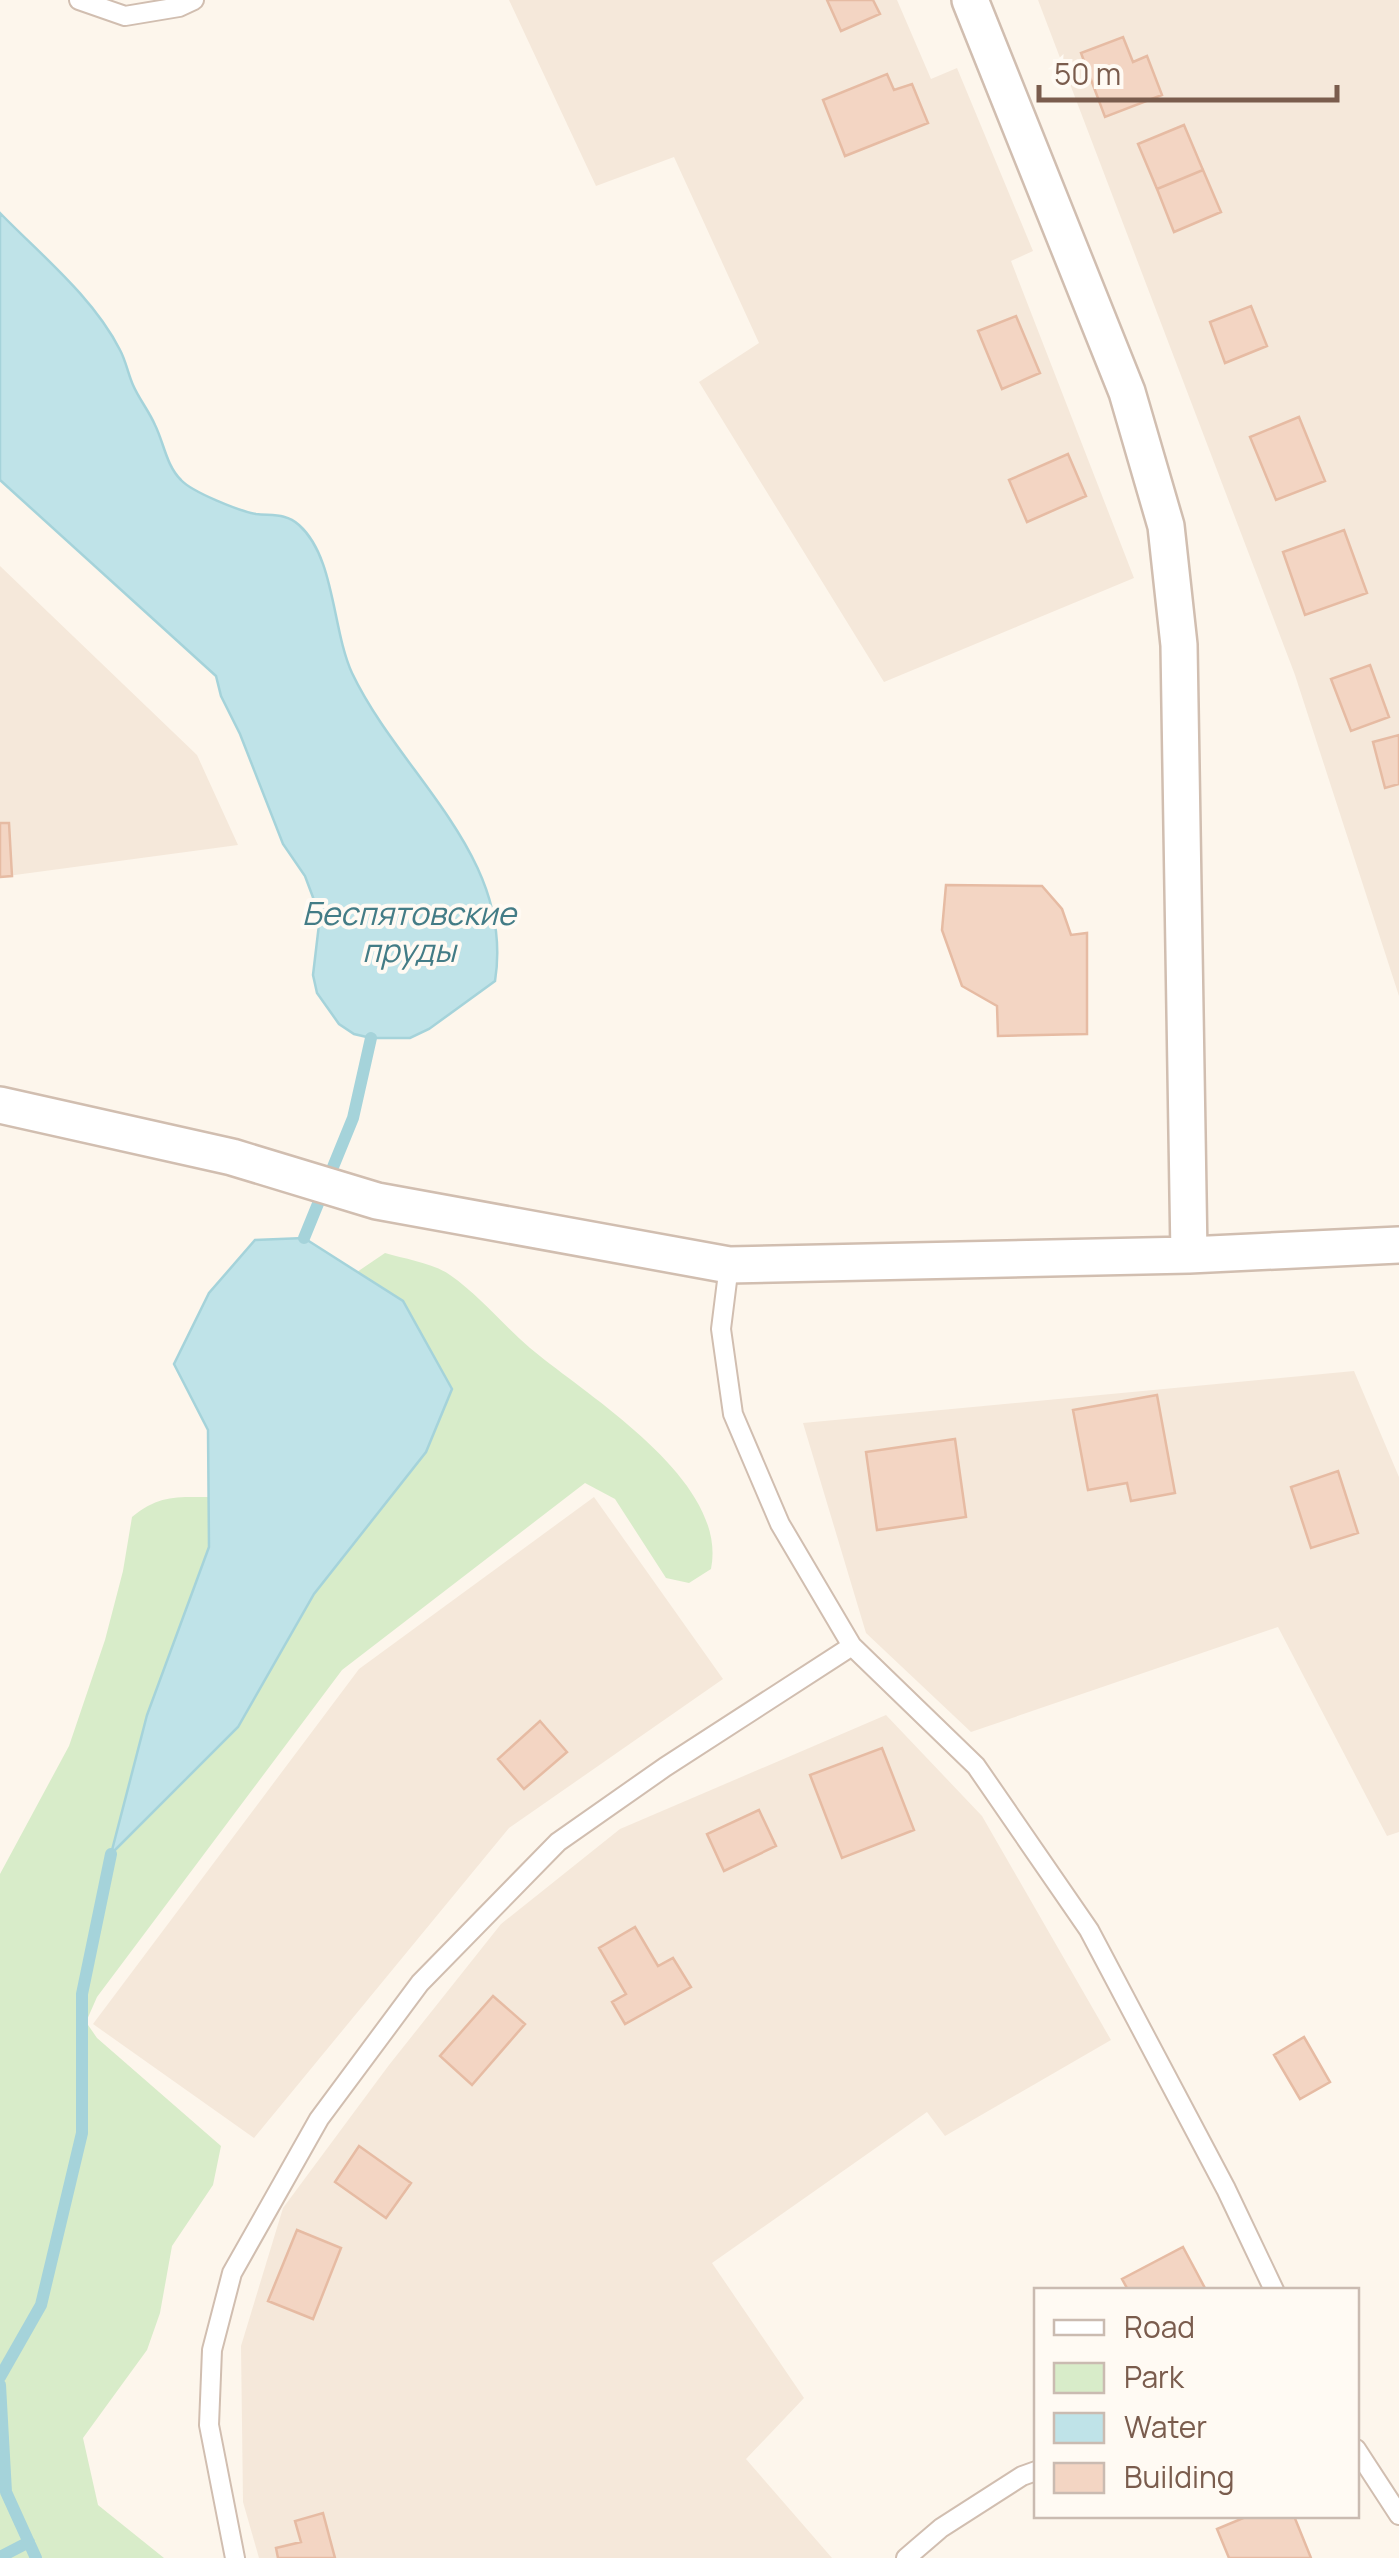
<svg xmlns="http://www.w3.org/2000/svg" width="1399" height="2558" viewBox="0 0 1399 2558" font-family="Manrope,sans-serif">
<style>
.residential{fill:#f5e8da}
.green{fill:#d8ecc9}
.water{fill:#bfe3e8;stroke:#a5d3da;stroke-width:2.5}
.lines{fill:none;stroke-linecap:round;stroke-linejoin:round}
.stream{stroke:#a5d3da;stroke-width:12}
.building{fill:#f3d5c3;stroke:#e6bba3;stroke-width:2.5}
.service-casing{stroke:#d1beb0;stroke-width:22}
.minor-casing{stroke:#d1beb0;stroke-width:40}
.service{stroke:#fff;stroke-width:18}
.minor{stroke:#fff;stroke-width:35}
.labels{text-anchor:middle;stroke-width:8;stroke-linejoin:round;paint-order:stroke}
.water-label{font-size:32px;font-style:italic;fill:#437c86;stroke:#fffaf3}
</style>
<rect width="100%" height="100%" fill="#fdf6ec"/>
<path class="residential" d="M509 0H897L931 79 957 68 1033 251 1011 261 1134 578 884 682 699 382 759 343 674 157 596 186Z
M1038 0H1399V996L1295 675Z
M0 566 197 755 238 845 0 877Z
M1354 1371 1399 1477V1832L1387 1836 1278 1627 971 1732 866 1633 803 1423Z
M594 1497 723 1679 509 1828 254 2138 93 2024 359 1669Z
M886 1715 982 1816 1111 2040 945 2136 927 2112 712 2263 804 2398 746 2459 832 2558H259L243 2502 241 2346 283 2208 389 2065 501 1924 620 1829Z"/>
<path class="green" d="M385 1253C405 1259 433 1263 450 1275 479 1295 503 1325 530 1348 587 1396 729 1480 711 1569L689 1583 666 1578 615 1499 585 1483 342 1670 97 1997 86 2022 97 2038 221 2146 213 2185 172 2246 160 2313 147 2350 83 2438 98 2505 164 2558H0V1874L69 1746 105 1640 123 1571 132 1517C159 1495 175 1497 208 1497L209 1547 147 1715 112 1852 238 1727 314 1594 426 1452 403 1301 357 1272Z"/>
<path class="water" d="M0 213C41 255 93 297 120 350 126 361 128 374 133 385 139 399 149 411 155 425 164 443 166 465 181 480 192 492 239 511 256 514 272 516 286 513 299 525 335 557 332 629 352 673 401 776 515 856 495 981L429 1029 410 1038H371L354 1034 339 1024 317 993 313 975 320 916 305 876 283 844 240 734 221 696 216 676 0 480Z
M304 1238 403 1301 452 1389 426 1452 314 1594 238 1727 111 1854 147 1715 209 1547 208 1430 174 1364 209 1293 255 1240Z"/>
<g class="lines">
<path class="stream" d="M304 1238 353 1118 371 1038
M0 2377 41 2305 82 2133V1994L111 1854
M0 2385 6 2492 36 2558
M0 2557 29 2542"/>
</g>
<path class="building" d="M827 0H873L880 14 841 31Z
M1123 37 1133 62 1147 56 1162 95 1105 117 1081 53Z
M887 74 894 90 912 84 928 123 845 156 823 100Z
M1184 125 1203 170 1157 189 1138 144Z
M1203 170 1221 212 1174 232 1157 189Z
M1251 306 1267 346 1225 363 1210 322Z
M1016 316 1040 373 1002 389 978 331Z
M1299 417 1325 481 1276 500 1250 437Z
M1068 454 1086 496 1027 522 1009 480Z
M1344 530 1367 593 1305 615 1283 552Z
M1370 665 1389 717 1351 731 1331 679Z
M1399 735V784L1385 788 1373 742Z
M0 823H9L12 876 0 877Z
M946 885 1042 886 1062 909 1071 935 1087 933V1034L998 1036 997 1006 962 986 942 930Z
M1157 1395 1175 1493 1131 1501 1127 1483 1088 1490 1073 1410Z
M955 1439 966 1517 877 1530 866 1452Z
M1338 1471 1358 1533 1311 1548 1291 1487Z
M540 1721 567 1752 524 1789 498 1759Z
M882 1748 914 1830 842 1858 810 1775Z
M759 1810 776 1846 724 1871 707 1834Z
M635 1927 658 1966 673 1958 691 1987 625 2024 612 2002 626 1994 599 1948Z
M493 1996 525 2024 472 2085 440 2056Z
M1304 2037 1330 2082 1300 2099 1274 2055Z
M359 2146 411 2183 386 2218 335 2182Z
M297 2230 341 2248 313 2319 268 2301Z
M1183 2247 1206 2290H1128L1122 2279Z
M323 2513 335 2558H278L276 2548 301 2542 295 2521Z
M1248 2516H1294L1311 2558H1229L1217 2529Z"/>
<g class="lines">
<g class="service-casing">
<path id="service" d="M79 0 125 16 179 7 194 0
M729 1265 721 1329 733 1414 780 1524 852 1646 976 1766 1089 1930 1226 2189 1274 2290
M1356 2449 1399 2515
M235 2558 209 2425 212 2350 232 2273 319 2119 420 1983 558 1842 665 1767 852 1646
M906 2558 941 2528 1022 2476 1036 2471"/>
</g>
<g class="minor-casing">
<path id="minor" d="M970 0 1127 392 1166 526 1179 645 1189 1255
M0 1105 232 1157 377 1201 729 1265 1189 1255 1399 1245"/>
</g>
<use href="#service" class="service"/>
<use href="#minor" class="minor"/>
</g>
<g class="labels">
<g class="water-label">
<text x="409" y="925">Беспятовские<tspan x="409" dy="37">пруды</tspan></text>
</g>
</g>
<rect x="1034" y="2288" width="325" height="230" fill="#fffaf3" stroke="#cabbb1" stroke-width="2.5"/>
<rect x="1054" y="2320" width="50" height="15" fill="#ffffff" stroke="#cabbb1" stroke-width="2.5"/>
<text x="1124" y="2338" font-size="30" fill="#7a5c4d">Road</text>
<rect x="1054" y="2363" width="50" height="30" fill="#d8ecc9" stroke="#cabbb1" stroke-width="2.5"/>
<text x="1124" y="2388" font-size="30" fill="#7a5c4d">Park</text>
<rect x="1054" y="2413" width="50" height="30" fill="#bfe3e8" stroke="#cabbb1" stroke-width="2.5"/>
<text x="1124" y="2438" font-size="30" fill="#7a5c4d">Water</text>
<rect x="1054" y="2463" width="50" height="30" fill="#f3d5c3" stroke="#cabbb1" stroke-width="2.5"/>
<text x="1124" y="2488" font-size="30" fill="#7a5c4d">Building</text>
<path d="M1039 85v15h298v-15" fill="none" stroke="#7a5c4d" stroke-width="5"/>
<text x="1054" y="85" font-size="30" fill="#7a5c4d" stroke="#fffaf3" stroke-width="8" paint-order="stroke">50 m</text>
</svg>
